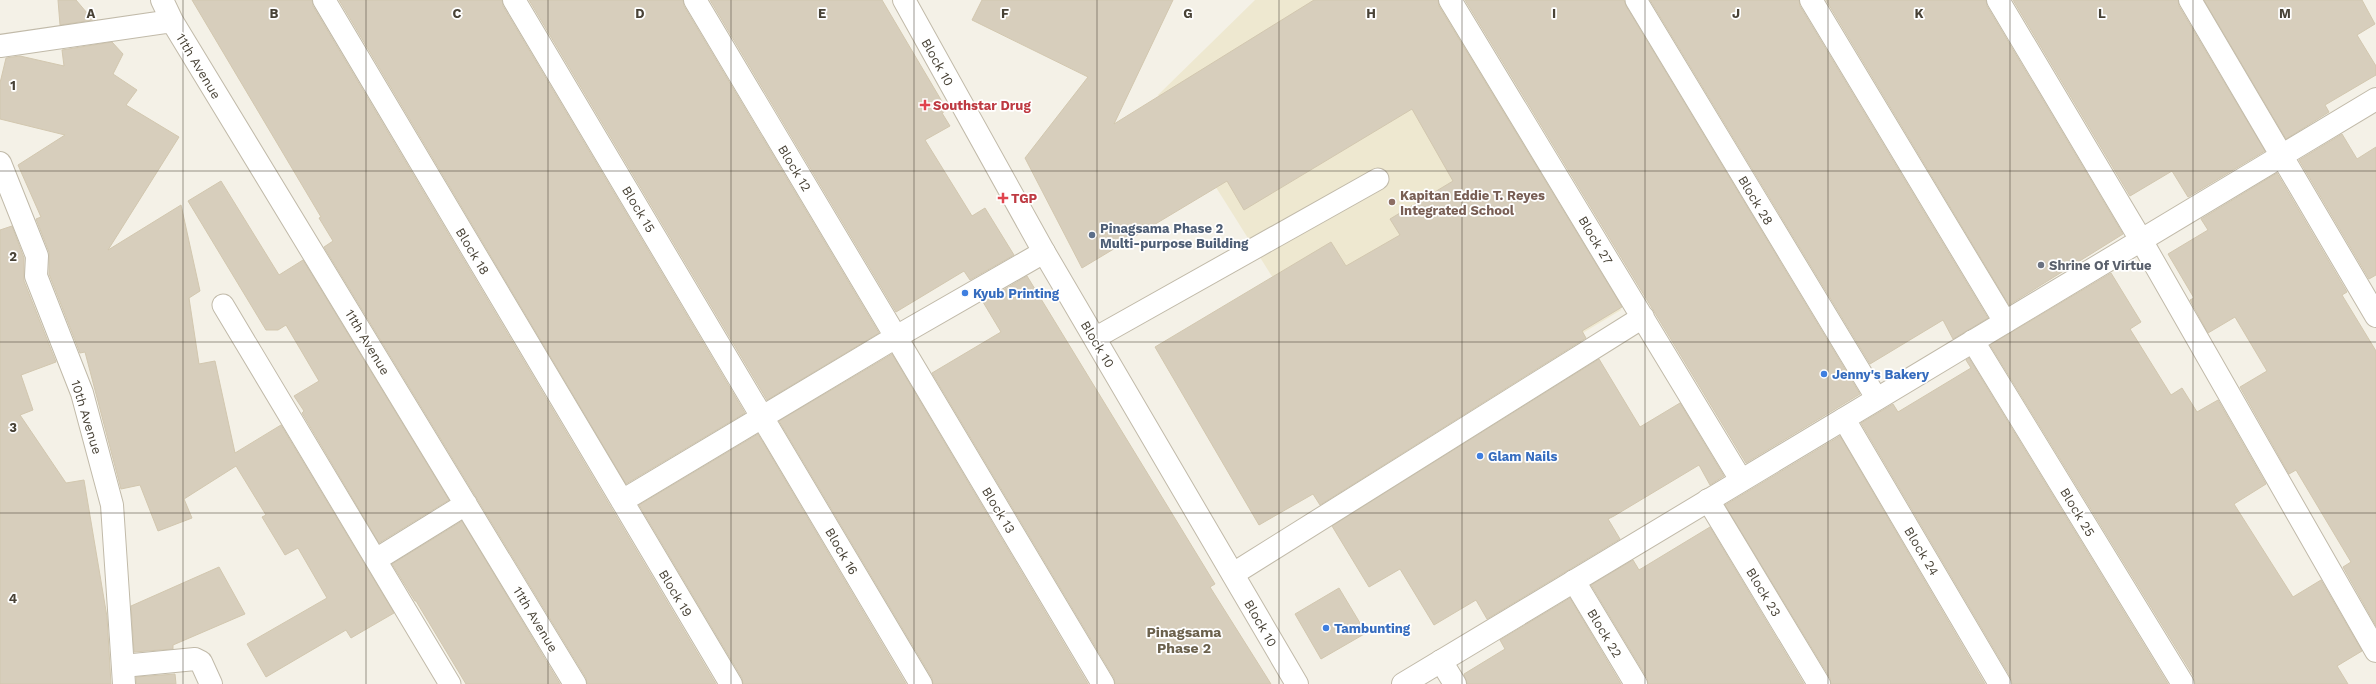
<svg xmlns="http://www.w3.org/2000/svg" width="2376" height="684" viewBox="0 0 2376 684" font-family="'Work Sans',sans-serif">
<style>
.education{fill:#eee8d0}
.building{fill:#d7cebc;stroke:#d2c7af}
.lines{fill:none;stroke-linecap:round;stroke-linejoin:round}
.service-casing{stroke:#c1baa9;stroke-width:23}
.pedestrian-casing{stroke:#c1baa9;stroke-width:24}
.minor-casing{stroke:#c1baa9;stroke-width:24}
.tertiary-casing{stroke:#c1baa9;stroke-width:24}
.service{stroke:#fff;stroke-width:21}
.pedestrian{stroke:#fff;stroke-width:22}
.minor{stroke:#fff;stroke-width:22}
.tertiary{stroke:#fff;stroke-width:22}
.grid{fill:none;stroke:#484236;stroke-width:1;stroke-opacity:0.55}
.health-dot{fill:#e0444e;stroke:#fff;stroke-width:1.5}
.education-dot{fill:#8d6e63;stroke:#fff;stroke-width:1.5}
.service-dot{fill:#5c6f8a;stroke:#fff;stroke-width:1.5}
.worship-dot{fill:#6b7280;stroke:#fff;stroke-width:1.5}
.shop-dot{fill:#3f7fe0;stroke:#fff;stroke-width:1.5}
.labels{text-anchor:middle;stroke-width:3.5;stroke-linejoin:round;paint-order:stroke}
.street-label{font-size:13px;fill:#484236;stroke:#fff}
.health-label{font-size:13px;font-weight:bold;fill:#be3a42;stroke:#fff;text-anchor:start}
.education-label{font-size:13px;font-weight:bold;fill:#785e54;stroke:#fff;text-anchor:start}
.service-label{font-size:13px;font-weight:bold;fill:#4e5e75;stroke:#fff;text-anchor:start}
.worship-label{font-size:13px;font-weight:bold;fill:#5b616d;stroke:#fff;text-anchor:start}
.shop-label{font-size:13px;font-weight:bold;fill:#366cbe;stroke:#fff;text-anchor:start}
.neighbourhood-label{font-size:14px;font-weight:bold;fill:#6b614c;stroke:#fff}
.grid-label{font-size:13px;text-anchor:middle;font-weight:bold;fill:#484236;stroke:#fff;stroke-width:3.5;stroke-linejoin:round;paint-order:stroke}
</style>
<rect width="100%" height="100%" fill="#f4f1e7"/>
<path class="education" d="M1255 0H1439L1621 310 1383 453 1158 95Z"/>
<path class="building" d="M58 0H76L93 20 60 25Z
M192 0H312L313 6 716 684H587L586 678 324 247 333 241 319 218 321 217Z
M339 0H502L503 6 745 413 626 484Z
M529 0H683L684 6 879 333 767 400Z
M710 0H882L947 110 942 113 950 126 925 140 972 216 985 208 1014 255 970 280 964 271 896 312Z
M982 0H1173L1114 124 1314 0H1438L1439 6 1622 307 1582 331 1586 338 1320 505 1313 494 1259 525 1155 347 1331 242 1346 266 1400 235 1390 219 1453 181 1412 109 1244 210 1227 181 1082 268 1025 158 1088 77 972 20Z
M1465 0H1624L1626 6 1860 394 1746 463Z
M1650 0H1799L1800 6 1988 318 1953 339 1943 320 1870 364Z
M1826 0H1986L1987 6 2123 234 2009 305Z
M2013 0H2178L2179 6 2265 151 2188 197 2172 171 2130 196Z
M2204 0H2362L2375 24 2357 35 2376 66V75L2325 105 2329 112 2286 139Z
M112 42 123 54 113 74 137 90 126 105 179 137 108 250 181 205 200 291 189 298 199 364 215 361 235 453 281 425 394 613 351 638 346 630 266 677 247 644 327 598 298 548 285 555 262 517 266 515 236 466 184 499 192 518 158 531 140 485 121 489 85 352 80 353 49 274V252L36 219 41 217 18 165 65 135 0 119V83L6 58 20 56 64 66 62 50Z
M2342 134 2357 159 2376 147V275L2369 279 2299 160Z
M2277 173 2347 292 2342 295 2376 351V626L2343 567 2351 562 2296 470 2289 474 2240 387 2267 371 2235 317 2208 333 2190 300 2194 298 2168 254 2208 230 2201 219Z
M221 181 279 275 303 260 449 500 379 543 302 413 304 411 294 396 319 381 286 325 278 330H266L188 201Z
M12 226 24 258V281L56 362 21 375 33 410 20 415 66 483 84 480 107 617 111 684H0V230Z
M2111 273 2141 322 2130 329 2171 395 2182 388 2197 412 2218 400 2266 484 2234 504 2293 597 2321 580 2362 651 2337 666 2348 684H2195L2194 677 1990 345Z
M1027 276 1215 584 1210 587 1271 684H1115L1114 678 932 373 1001 332 983 302Z
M892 354 1088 684H933L932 678 779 421Z
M1969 358 2168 684H2012L2011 678 1861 423 1893 404 1898 412 1971 368 1966 360Z
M1599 359 1640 427 1680 403 1724 476 1710 485 1699 465 1614 516 1608 519 1620 539 1487 619 1476 600 1434 625 1400 569 1369 587 1332 526Z
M758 434 906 684H743L742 678 639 505Z
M1840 436 1985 684H1831L1830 678 1725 505Z
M462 521 560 684H466L416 601H415L392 564Z
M1710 527 1804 684H1648L1647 678 1591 585 1633 560 1639 570Z
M219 567 245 614 173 645V649L134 652 131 606Z
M1339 588 1366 633 1321 659 1295 614Z
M1570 598 1621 684H1467L1464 674 1505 649 1500 640Z
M175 674 176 684H136V677Z"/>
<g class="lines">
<g class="service-casing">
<path id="service" d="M1636 0 1877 399
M223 305 450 684
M1095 338 1378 179"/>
</g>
<g class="pedestrian-casing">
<path id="pedestrian" d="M123 666 195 659 201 662 211 684"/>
</g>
<g class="minor-casing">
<path id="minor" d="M162 0 172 21 575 684
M324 0 731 684
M514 0 921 684
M695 0 1103 684
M1450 0 1741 480
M1811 0 2005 322
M1998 0 2141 240
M2190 0 2376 316
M0 46 172 21
M0 163 37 256 36 276 82 393 112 505 124 684
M1973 341 2183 684
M1844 419 2000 684
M1708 500 1819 684
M622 501 896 337 1044 252
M377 559 466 504
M1233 574 1643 317
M1574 581 1636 684
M1441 661 1455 684"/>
</g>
<g class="tertiary-casing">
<path id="tertiary" d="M904 0 1044 252 1297 684
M2141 240 2376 651
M1403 684 2376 99"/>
</g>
<use href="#service" class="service"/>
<use href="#pedestrian" class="pedestrian"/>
<use href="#minor" class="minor"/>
<use href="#tertiary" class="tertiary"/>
</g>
<path class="grid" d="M183 0V684M366 0V684M548 0V684M731 0V684M914 0V684M1097 0V684M1279 0V684M1462 0V684M1645 0V684M1828 0V684M2010 0V684M2193 0V684M0 171H2376M0 342H2376M0 513H2376"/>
<g class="health-dot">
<path d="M923 99h4v4h4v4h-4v4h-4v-4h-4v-4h4z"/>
<path d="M1001 192h4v4h4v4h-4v4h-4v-4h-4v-4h4z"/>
</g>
<circle class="education-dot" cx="1392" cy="202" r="4"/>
<circle class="service-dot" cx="1092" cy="235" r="4"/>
<circle class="worship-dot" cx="2041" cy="265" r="4"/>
<g class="shop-dot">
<circle cx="965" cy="293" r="4"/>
<circle cx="1824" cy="374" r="4"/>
<circle cx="1480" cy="456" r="4"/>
<circle cx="1326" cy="628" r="4"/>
</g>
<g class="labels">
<g class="street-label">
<text transform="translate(938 62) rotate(61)" y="5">Block 10</text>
<text transform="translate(199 66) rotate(59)" y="5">11th Avenue</text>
<text transform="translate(795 168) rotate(59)" y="5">Block 12</text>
<text transform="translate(1756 200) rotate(59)" y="5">Block 28</text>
<text transform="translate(639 209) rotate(59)" y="5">Block 15</text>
<text transform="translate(1596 240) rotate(59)" y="5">Block 27</text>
<text transform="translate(473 251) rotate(59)" y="5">Block 18</text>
<text transform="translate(368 342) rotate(59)" y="5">11th Avenue</text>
<text transform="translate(1098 344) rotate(59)" y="5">Block 10</text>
<text transform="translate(87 417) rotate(73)" y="5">10th Avenue</text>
<text transform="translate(999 510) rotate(59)" y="5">Block 13</text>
<text transform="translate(2078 512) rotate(59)" y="5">Block 25</text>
<text transform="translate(842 551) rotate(60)" y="5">Block 16</text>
<text transform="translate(1922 551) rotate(59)" y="5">Block 24</text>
<text transform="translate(1764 592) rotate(59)" y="5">Block 23</text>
<text transform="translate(676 593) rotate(59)" y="5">Block 19</text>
<text transform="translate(536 619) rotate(59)" y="5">11th Avenue</text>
<text transform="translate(1261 623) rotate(60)" y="5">Block 10</text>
<text transform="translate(1605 633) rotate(59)" y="5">Block 22</text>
</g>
<g class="health-label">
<text x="933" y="110">Southstar Drug</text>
<text x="1011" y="203">TGP</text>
</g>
<g class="education-label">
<text x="1400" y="200">Kapitan Eddie T. Reyes<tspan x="1400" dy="15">Integrated School</tspan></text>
</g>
<g class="service-label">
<text x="1100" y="233">Pinagsama Phase 2<tspan x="1100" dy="15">Multi-purpose Building</tspan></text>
</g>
<g class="worship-label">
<text x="2049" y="270">Shrine Of Virtue</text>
</g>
<g class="shop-label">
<text x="973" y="298">Kyub Printing</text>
<text x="1832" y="379">Jenny's Bakery</text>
<text x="1488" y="461">Glam Nails</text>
<text x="1334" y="633">Tambunting</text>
</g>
<g class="neighbourhood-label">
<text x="1184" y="637">Pinagsama<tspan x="1184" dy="16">Phase 2</tspan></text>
</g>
</g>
<g class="grid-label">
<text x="91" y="18">A</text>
<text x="274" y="18">B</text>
<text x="457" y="18">C</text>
<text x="640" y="18">D</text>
<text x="822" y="18">E</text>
<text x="1005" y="18">F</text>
<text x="1188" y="18">G</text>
<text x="1371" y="18">H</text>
<text x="1554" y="18">I</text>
<text x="1736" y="18">J</text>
<text x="1919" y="18">K</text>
<text x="2102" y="18">L</text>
<text x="2285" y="18">M</text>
<text x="13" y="90">1</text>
<text x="13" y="261">2</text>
<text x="13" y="432">3</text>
<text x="13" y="603">4</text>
</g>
</svg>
